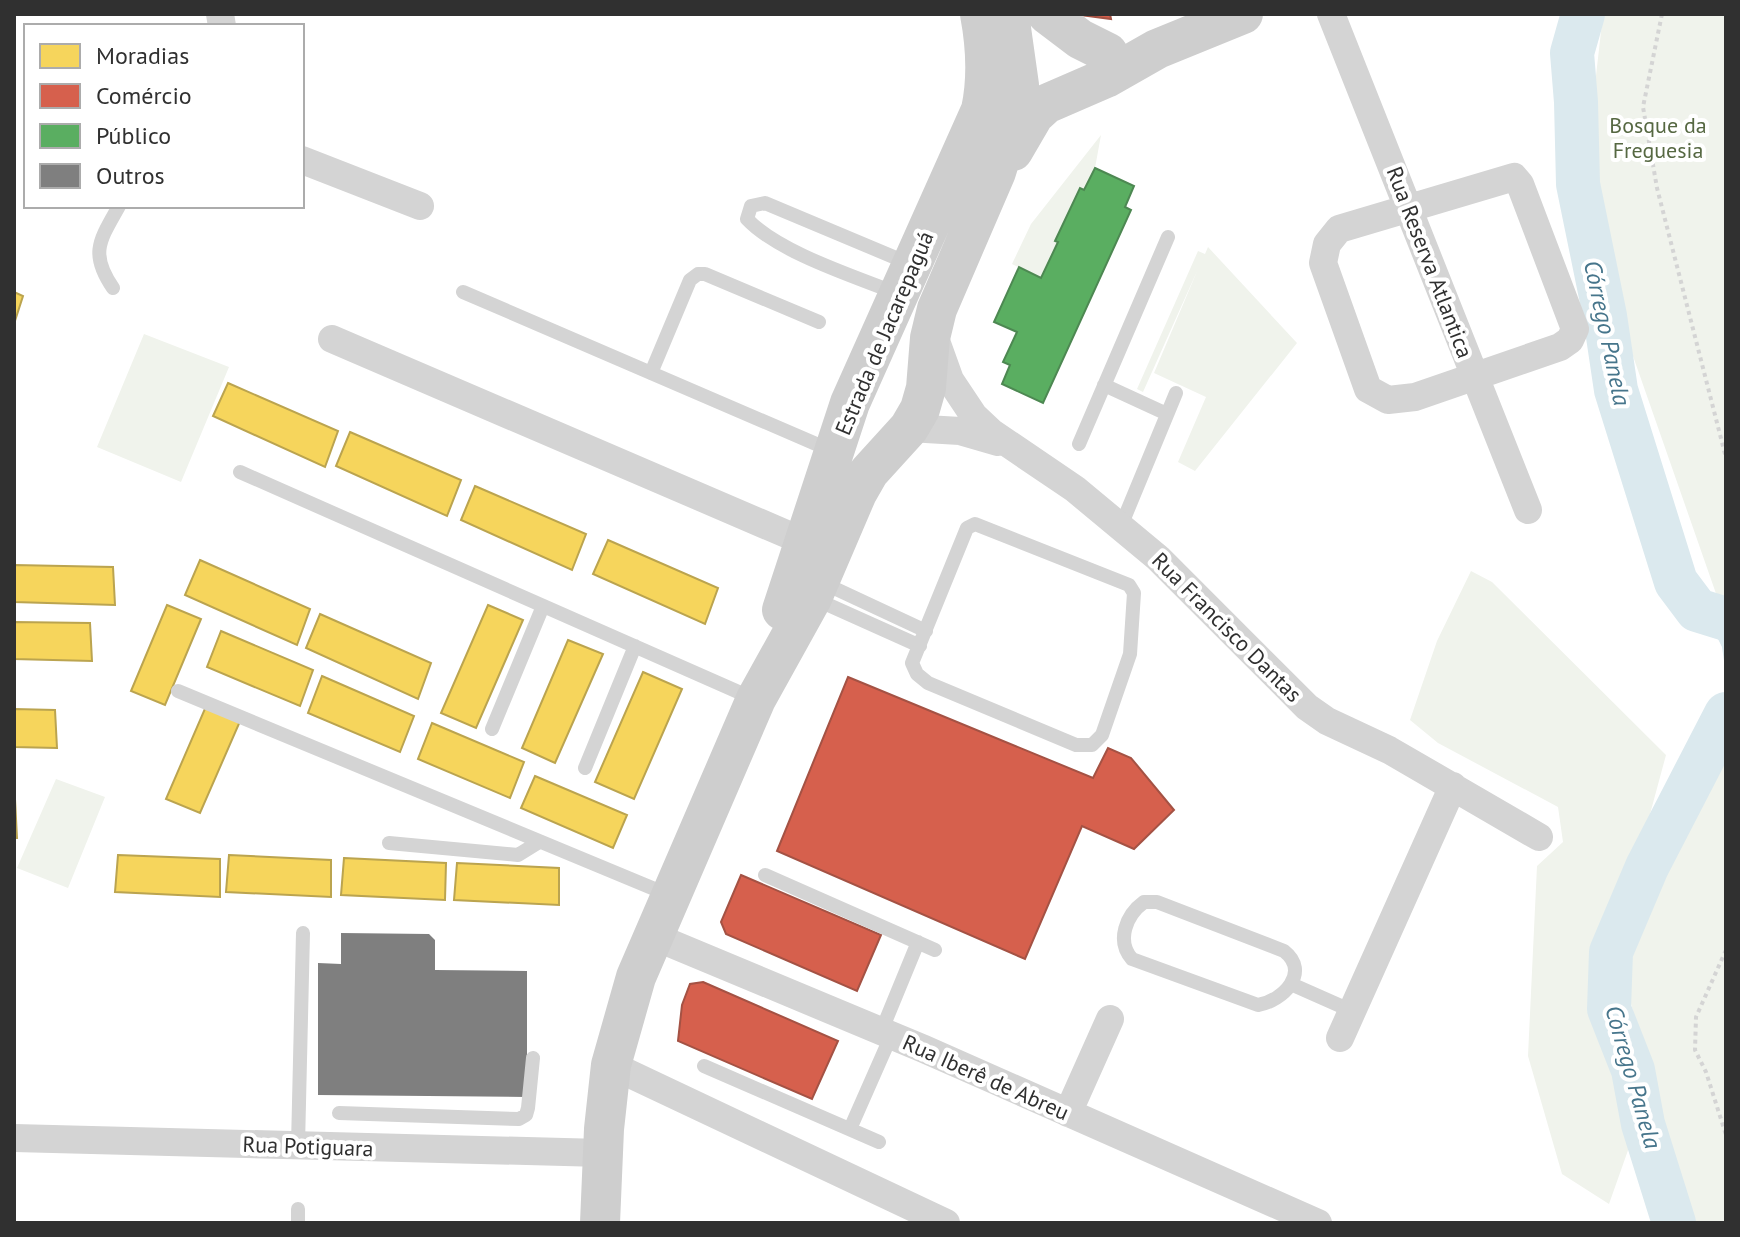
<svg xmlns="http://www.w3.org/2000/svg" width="1740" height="1237" viewBox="0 0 1740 1237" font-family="'PT Sans',sans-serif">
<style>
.green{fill:#f0f3ec}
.water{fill:#dbe9ee}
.homes{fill:#f6d55c;stroke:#bba44f;stroke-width:2}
.shops{fill:#d6604d;stroke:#a45244;stroke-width:2}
.public{fill:#5aae61;stroke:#4d8852;stroke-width:2}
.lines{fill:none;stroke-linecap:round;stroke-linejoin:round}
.river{stroke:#dbe9ee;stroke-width:44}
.building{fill:#7f7f7f}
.path{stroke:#d4d4d4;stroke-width:4;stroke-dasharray:4 4;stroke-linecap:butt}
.service{stroke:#d4d4d4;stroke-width:14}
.minor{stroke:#d4d4d4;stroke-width:28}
.secondary{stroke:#cecece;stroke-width:40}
.labels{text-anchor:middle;stroke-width:8;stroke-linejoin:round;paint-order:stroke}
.park-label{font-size:22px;fill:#566842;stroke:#fff}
.street-label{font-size:22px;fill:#303030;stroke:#fff}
.water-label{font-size:24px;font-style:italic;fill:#46758b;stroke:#fff}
</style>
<rect width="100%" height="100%" fill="#fff"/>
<path class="green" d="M1603 14H1726V602L1720 605 1619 316 1588 146Z
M1101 135 1095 168 1084 190 1080 188 1055 240 1058 242 1041 278 1012 264 1031 224Z
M1208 247 1297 343 1195 471 1178 462 1206 397 1154 373 1198 269 1143 392 1137 389 1198 251 1205 254Z
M144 334 229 367 181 482 97 447Z
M1471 571 1492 582 1666 755 1630 888 1616 1034 1632 1139 1609 1204 1562 1174 1528 1056 1537 866 1563 842 1558 807 1438 743 1410 720 1437 641Z
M1726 748V1223H1689L1626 985 1634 911Z
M56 779 105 797 68 888 17 868Z"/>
<path class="water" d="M1676 582C1692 598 1702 610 1726 602V675L1722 647 1716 635 1685 610 1678 599Z"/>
<path class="homes" d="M14 292 23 296 14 324Z
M228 383 338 431 325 467 213 416Z
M350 432 461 480 447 516 336 466Z
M475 486 586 534 572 570 461 520Z
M608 540 718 588 705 624 593 574Z
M200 560 310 609 297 645 185 595Z
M14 565 113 567 115 605 14 602Z
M167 605 201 619 165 705 131 691Z
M488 605 523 620 476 728 441 713Z
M320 614 431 663 418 699 306 648Z
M14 622 90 623 92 661 14 659Z
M221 631 313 670 300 706 207 667Z
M568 640 603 654 555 763 522 748Z
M643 672 682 689 634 799 595 782Z
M322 676 414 716 400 752 308 713Z
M207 704 241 719 200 813 166 799Z
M14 709 55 710 57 748 14 747Z
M432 723 524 762 510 798 418 759Z
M535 776 627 815 613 848 521 808Z
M14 799H15L17 838H14Z
M118 855 220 859V897L115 892Z
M229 855 331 860V897L226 892Z
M344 858 446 863 445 900 341 895Z
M457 863 559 868V905L454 900Z"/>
<path class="shops" d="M1073 14H1110L1111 19Z
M848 677 1093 778 1108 748 1131 758 1174 810 1134 849 1082 826 1025 959 777 851Z
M741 875 881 935 857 991 726 934 721 922Z
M703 982 838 1041 812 1099 678 1041 682 1005 690 984Z"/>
<path class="public" d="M1095 168 1134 186 1125 207 1131 210 1043 403 1002 384 1010 365 1003 362 1017 332 994 322 1019 267 1041 278 1058 242 1055 241 1080 188 1084 190Z"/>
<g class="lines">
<path class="river" d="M1583 14 1572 53 1576 102 1578 184 1605 316 1616 390 1676 582 1697 610 1726 619
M1674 1223 1643 1124 1633 1070 1609 1009 1611 952 1647 867 1726 714"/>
</g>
<path class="building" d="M341 933 429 934 435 940V970L527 971V1097L318 1095V963L341 964Z"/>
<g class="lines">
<path class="path" d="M1662 14 1643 107 1657 188 1726 458
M1726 950 1696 1017 1695 1050 1706 1072 1726 1135"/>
<path class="service" d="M113 288C89 253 100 240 119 206
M463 292 830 450
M896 293C853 276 778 252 747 219L751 206 765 203 908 263
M651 373 690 280 698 274H705L819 322
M1104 385 1167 414
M1079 444 1168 237
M240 472 752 698
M975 524 1129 585 1134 593 1130 654 1102 735 1092 745H1076L928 683 917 674 912 663 967 528Z
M1121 526 1176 393
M821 582 926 631
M813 598 920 646
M178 691 669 895
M492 729 543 606
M585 768 635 646
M389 843 518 855 539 842
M765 875 935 950
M1144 902H1157L1284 951C1311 972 1283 1001 1258 1005L1132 959C1116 941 1126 915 1144 902Z
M1291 984 1352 1011
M881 1032 918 942
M704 1066 879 1142
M339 1113 519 1119 526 1115 528 1108 533 1058
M850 1129 891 1036
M298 1145 303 933
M298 1223V1209"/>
<path class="minor" d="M220 14 222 26
M1331 14 1528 510
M302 160 420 206
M1514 177 1520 184 1575 329 1570 340 1560 347 1415 397 1388 400 1368 389 1323 263 1327 244 1339 229Z
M332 339 805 542
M936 341 950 380 974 416 991 432 1075 489 1158 558 1307 707 1327 721 1389 750 1539 837
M909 428 960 431 998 442
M653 936 924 1049 1318 1223
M1340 1038 1453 786
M611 1065 946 1223
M1068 1113 1110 1019
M14 1138 602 1153"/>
<path class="secondary" d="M1047 14 1080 39 1108 53
M1013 151 1034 115 1046 104 1106 78 1157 49 1243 14
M782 610 850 403 981 110C988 77 986 46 980 14
M600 1223 604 1129 611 1065 636 977 756 699 812 598 857 493 869 472 909 428 920 409 926 388 930 338 937 309 996 172 1014 113 1019 85 1009 14"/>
</g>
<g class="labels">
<g class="park-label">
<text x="1658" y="133">Bosque da<tspan x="1658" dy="25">Freguesia</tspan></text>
</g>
<g class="street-label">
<text transform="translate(1430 262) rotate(69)" y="8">Rua Reserva Atlantica</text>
<text transform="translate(884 333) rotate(-67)" y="8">Estrada de Jacarepaguá</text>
<text transform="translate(1227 627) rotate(45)" y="8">Rua Francisco Dantas</text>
<text transform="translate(986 1077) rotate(24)" y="8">Rua Iberê de Abreu</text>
<text transform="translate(308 1146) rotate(2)" y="8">Rua Potiguara</text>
</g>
<g class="water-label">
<text transform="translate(1607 333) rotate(78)" y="8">Córrego Panela</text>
<text transform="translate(1633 1077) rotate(74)" y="8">Córrego Panela</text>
</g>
</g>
<rect width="1740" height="1237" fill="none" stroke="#303030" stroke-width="32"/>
<rect x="24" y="24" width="280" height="184" fill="#ffffff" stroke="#acacac" stroke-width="2"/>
<rect x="40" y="44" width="40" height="24" fill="#f6d55c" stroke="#acacac" stroke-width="2"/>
<text x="96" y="64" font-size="24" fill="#303030">Moradias</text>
<rect x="40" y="84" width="40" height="24" fill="#d6604d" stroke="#acacac" stroke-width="2"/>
<text x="96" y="104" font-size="24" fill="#303030">Comércio</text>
<rect x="40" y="124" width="40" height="24" fill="#5aae61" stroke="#acacac" stroke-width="2"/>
<text x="96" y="144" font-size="24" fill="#303030">Público</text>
<rect x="40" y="164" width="40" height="24" fill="#7f7f7f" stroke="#acacac" stroke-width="2"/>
<text x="96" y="184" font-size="24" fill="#303030">Outros</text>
</svg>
